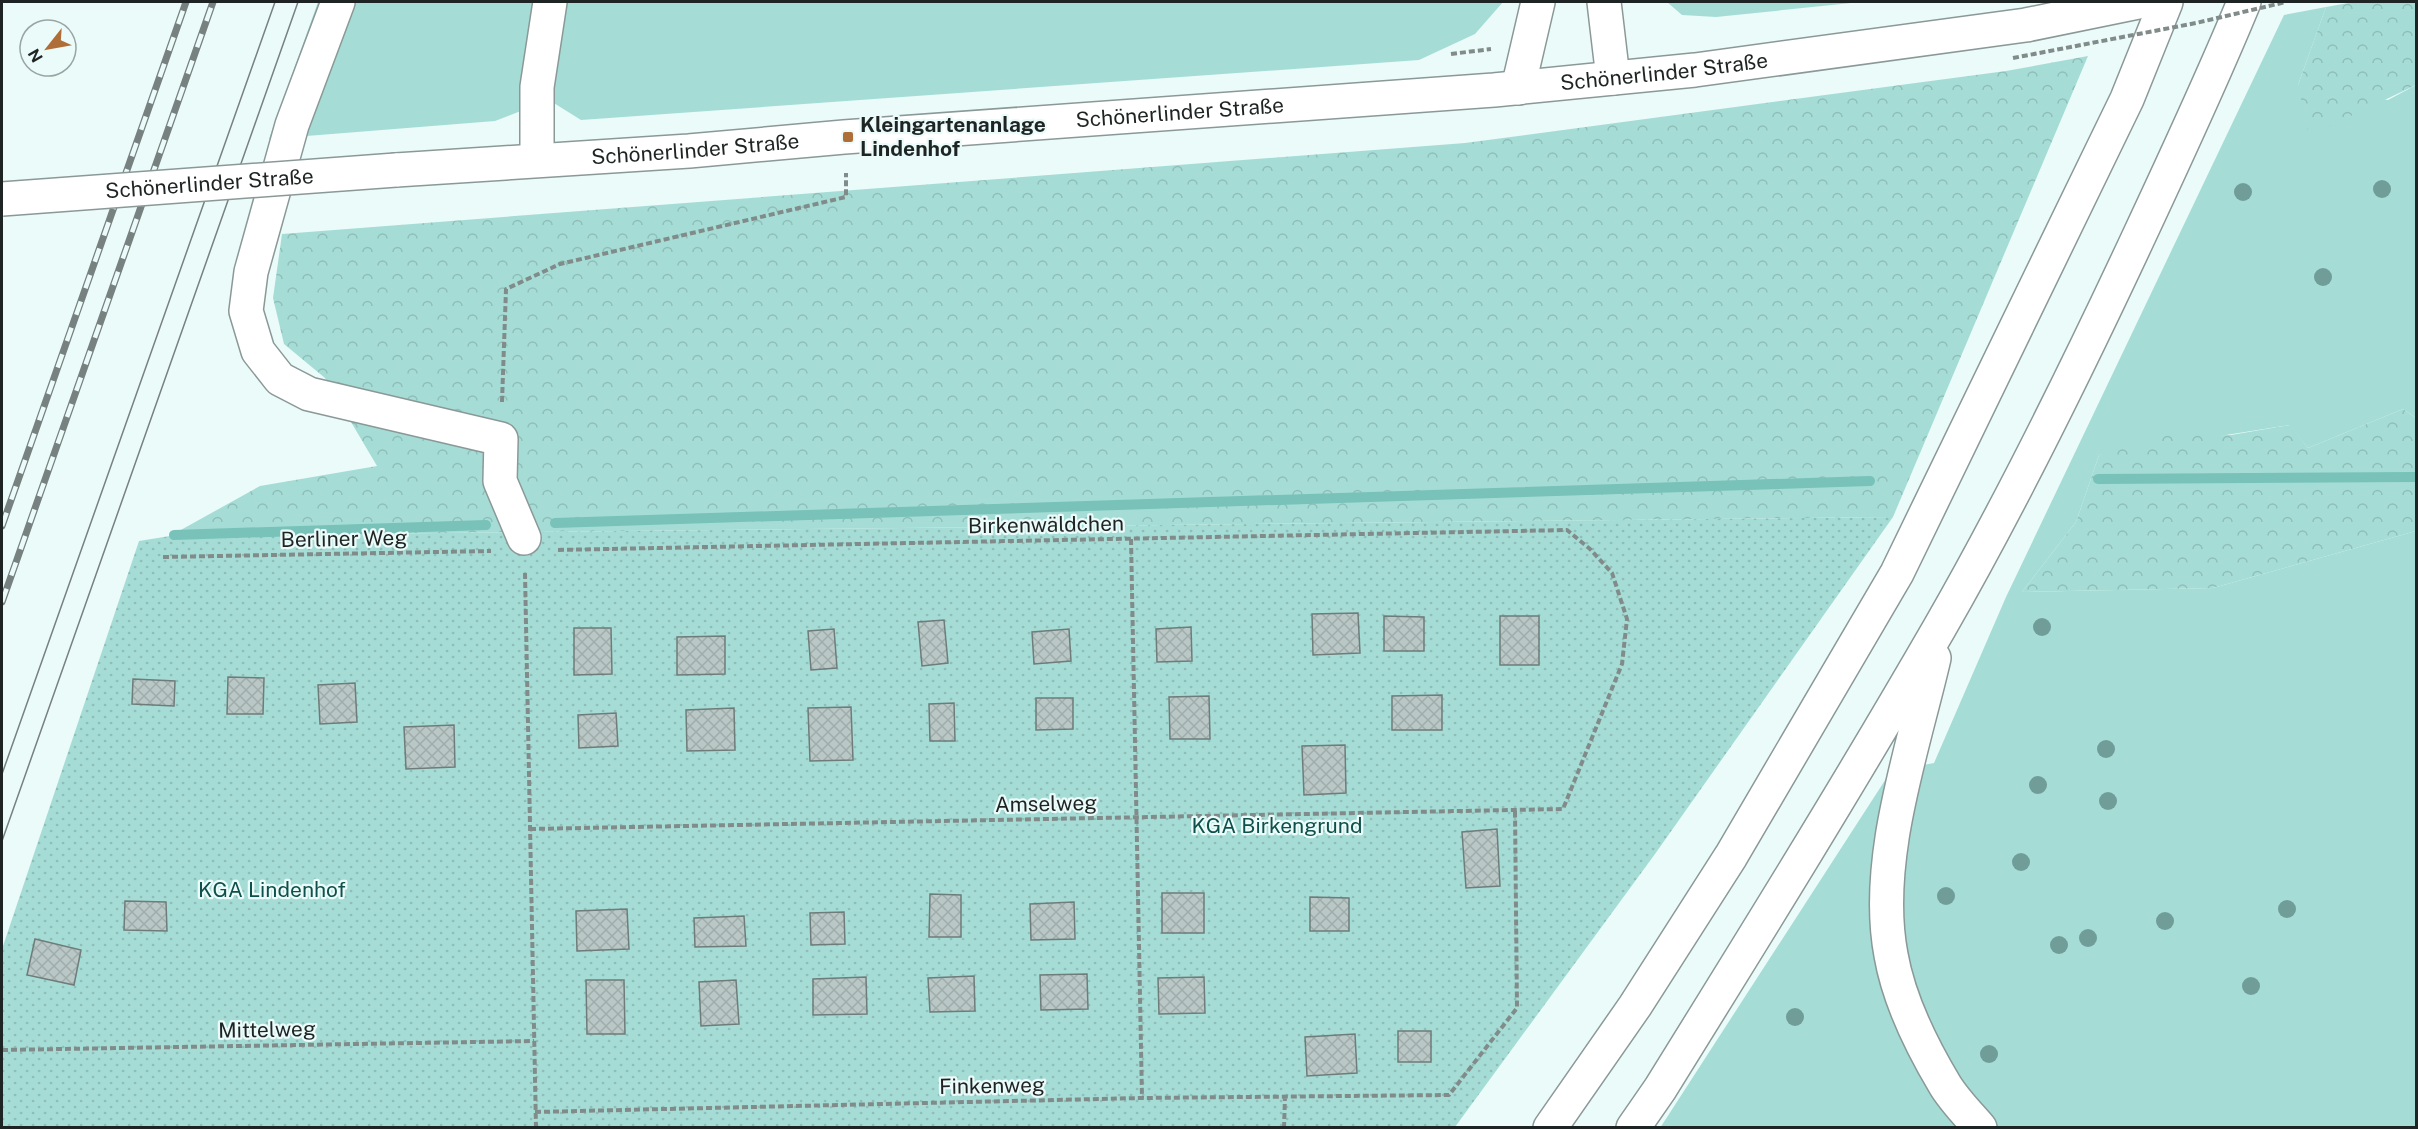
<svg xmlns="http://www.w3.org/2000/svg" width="2418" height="1129" viewBox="0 0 2418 1129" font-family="'Public Sans',sans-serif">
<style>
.grass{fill:#a5ddd6}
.forest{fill:url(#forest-crowns)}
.garden{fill:url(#garden-dots)}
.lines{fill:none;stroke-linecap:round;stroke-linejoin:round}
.stream{stroke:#78c2ba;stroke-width:10}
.building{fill:url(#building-cross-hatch);stroke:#6e7c7a;stroke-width:1.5}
.minor-casing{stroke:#8a9997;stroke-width:36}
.major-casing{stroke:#8a9997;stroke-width:36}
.highway-casing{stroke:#8a9997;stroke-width:36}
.path{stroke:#818c8a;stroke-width:4;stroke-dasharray:6 3;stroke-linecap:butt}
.minor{stroke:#fff;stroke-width:33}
.major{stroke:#fff;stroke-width:33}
.highway{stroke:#fff;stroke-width:33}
.tram{stroke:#778180;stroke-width:1.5}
.rail-casing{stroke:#778180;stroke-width:7}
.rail{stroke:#ebfbf9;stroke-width:4.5;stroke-dasharray:14;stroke-linecap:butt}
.major-bridge-casing{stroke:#8a9997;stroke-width:36;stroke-linecap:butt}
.path-bridge{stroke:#818c8a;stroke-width:4;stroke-dasharray:6 3;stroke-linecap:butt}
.major-bridge{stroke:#fff;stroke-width:33}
.tree{fill:#719d99}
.poi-dot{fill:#af6e37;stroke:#ebfbf9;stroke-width:2}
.labels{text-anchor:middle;stroke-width:4.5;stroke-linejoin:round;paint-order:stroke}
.street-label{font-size:21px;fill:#1e2423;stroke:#ebfbf9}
.poi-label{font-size:21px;font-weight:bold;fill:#1e2423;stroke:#ebfbf9;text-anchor:start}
.park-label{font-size:21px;fill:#0e504b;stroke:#ebfbf9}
</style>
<defs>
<pattern id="forest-crowns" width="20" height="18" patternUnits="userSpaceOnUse" patternTransform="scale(1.5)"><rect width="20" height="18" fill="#a5ddd6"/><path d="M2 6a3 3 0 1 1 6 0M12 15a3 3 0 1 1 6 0" fill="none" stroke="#8ebeb7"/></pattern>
<pattern id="garden-dots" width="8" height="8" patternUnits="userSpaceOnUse" patternTransform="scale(1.5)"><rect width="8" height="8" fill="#a5ddd6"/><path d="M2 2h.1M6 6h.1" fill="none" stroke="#8ebeb7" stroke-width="1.8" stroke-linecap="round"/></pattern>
<pattern id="building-cross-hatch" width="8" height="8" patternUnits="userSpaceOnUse" patternTransform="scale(1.5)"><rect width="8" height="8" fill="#b9c8c6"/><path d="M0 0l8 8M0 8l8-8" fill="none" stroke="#9facaa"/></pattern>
</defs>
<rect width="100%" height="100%" fill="#ebfbf9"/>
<path class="grass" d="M318 2H1503L1475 34 1419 60 581 120 549 100 495 121 269 139Z
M1667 2H1861L1716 17 1682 15Z
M2326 7 2298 85 2388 100 2416 85V418L2403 409 2308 448 2289 425 2099 455 2076 522 2022 592 2213 588 2416 531V1127L1660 1128 1891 771 1934 763 2006 597 2284 15Z"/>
<path class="forest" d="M2354 2H2416V85L2309 136 2298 85 2326 7Z
M2088 56 1893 517 170 536 260 486 377 466 325 378 284 344 273 298 282 234 1465 143 2006 71Z
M2403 409 2416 418V531L2213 588 2022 592 2076 522 2099 455 2160 436 2231 435 2290 425 2308 448Z"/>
<path class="garden" d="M1893 517 1655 854 1455 1127 2 1128V949L139 541 170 536Z"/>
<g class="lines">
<path class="stream" d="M2098 479 2416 477
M555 523 1870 481
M174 535 486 525"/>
</g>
<path class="building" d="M1358 613 1360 653 1313 655 1312 614Z
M1384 616 1424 617V651H1384Z
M1500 616H1539V665H1500Z
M944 620 948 663 922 666 918 622Z
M1191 627 1192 661 1157 662 1156 629Z
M574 628H611L612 674 574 675Z
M834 629 837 668 811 670 808 631Z
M1069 629 1071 661 1034 664 1032 632Z
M725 636V674L677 675V637Z
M228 677 264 678 263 714H227Z
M133 679 175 681 174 706 132 704Z
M355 683 357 722 320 724 318 685Z
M1442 695V730H1392V696Z
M1209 696 1210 739H1170L1169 697Z
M1036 698H1073V729L1036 730Z
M954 703 955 741H930L929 704Z
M851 707 853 760 810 761 808 708Z
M734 708 735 750 687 751 686 710Z
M616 713 618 746 579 748 578 715Z
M454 725 455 767 406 769 404 727Z
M1345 745 1346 793 1304 795 1302 746Z
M1497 829 1500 886 1466 888 1462 832Z
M1162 893H1204V933H1162Z
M930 894 961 895V937H929Z
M1310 897 1349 898V931H1310Z
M125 901 166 902 167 931 124 930Z
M1074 902 1075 939 1031 940 1030 904Z
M627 909 629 949 577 951 576 911Z
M844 912 845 944 811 945 810 913Z
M744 916 746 946 695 947 694 918Z
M35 939 81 950 74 985 27 975Z
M1087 974 1088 1009 1041 1010 1040 975Z
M974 976 975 1011 930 1012 928 978Z
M866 977 867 1014 813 1015V979Z
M1204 977 1205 1013 1159 1014 1158 978Z
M586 980H624L625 1034H587Z
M736 980 739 1024 701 1026 699 982Z
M1398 1031H1431V1062H1398Z
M1355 1034 1357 1073 1307 1076 1305 1037Z"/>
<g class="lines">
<g class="minor-casing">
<path id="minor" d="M338 2 292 125 251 272 246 311 258 351 280 379 309 394 501 439 500 481 524 538
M537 160V87L550 2"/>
</g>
<g class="major-casing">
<g id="major">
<path id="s1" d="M396 170 689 151 844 137 1494 90 1695 70 2026 25 2138 2"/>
</g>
</g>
<g class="highway-casing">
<path id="highway" d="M1604 2 1613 78
M1518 88 1538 2
M1934 658C1913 749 1873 861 1891 955 1899 1001 1921 1045 1945 1085 1954 1100 1968 1114 1980 1128
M1550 1128 1635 1006 1731 856 1897 573 2127 99 2166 2
M1633 1128 1660 1089C1755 936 1850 783 1940 627 2013 500 2078 367 2140 234 2176 157 2212 80 2244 2"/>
</g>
<path class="path" d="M1451 54 1491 49
M502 402 506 289 560 264 846 197V173
M1131 539 1142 1098
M163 557 491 551
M525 573 536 1128
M530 829 1563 809 1622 664 1627 619 1612 573 1590 549 1567 530 556 550
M2 1050 534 1041
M535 1112 1142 1098 1449 1095 1517 1008 1515 810
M1284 1128 1285 1097"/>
<use href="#minor" class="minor"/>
<use href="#major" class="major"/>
<use href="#highway" class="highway"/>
<path class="tram" d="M2 774 275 2
M2 841 298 2"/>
<g class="rail-casing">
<path id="rail" d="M2 526 186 2
M2 602 213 2"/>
</g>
<use href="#rail" class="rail"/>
<g class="major-bridge-casing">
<g id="major-bridge">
<path id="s2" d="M2 199 396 170"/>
</g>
</g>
<path class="path-bridge" d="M2013 58 2196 23 2286 2"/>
<use href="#major-bridge" class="major-bridge"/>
</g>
<g class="tree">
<circle cx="2382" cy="189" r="9"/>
<circle cx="2243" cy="192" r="9"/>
<circle cx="2323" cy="277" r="9"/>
<circle cx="2042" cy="627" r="9"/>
<circle cx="2106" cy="749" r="9"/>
<circle cx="2038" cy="785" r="9"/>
<circle cx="2108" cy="801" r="9"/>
<circle cx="2021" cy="862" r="9"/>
<circle cx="1946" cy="896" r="9"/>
<circle cx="2287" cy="909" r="9"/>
<circle cx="2165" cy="921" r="9"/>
<circle cx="2088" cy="938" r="9"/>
<circle cx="2059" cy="945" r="9"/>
<circle cx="2251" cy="986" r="9"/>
<circle cx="1795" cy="1017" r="9"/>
<circle cx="1989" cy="1054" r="9"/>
</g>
<rect class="poi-dot" x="842" y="131" width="12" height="12" rx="3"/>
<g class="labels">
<g class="street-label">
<text dy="7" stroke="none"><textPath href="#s1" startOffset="1272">Schönerlinder Straße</textPath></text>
<text dy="7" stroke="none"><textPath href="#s1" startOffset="786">Schönerlinder Straße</textPath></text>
<text dy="7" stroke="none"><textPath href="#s1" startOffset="300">Schönerlinder Straße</textPath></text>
<text dy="7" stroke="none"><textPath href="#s2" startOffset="208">Schönerlinder Straße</textPath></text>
<text transform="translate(1046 525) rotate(-1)" y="7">Birkenwäldchen</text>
<text transform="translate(344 539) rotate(-1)" y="7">Berliner Weg</text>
<text transform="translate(1046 804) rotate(-1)" y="7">Amselweg</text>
<text transform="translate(267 1030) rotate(-1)" y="7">Mittelweg</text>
<text transform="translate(992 1086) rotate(-1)" y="7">Finkenweg</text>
</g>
<g class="poi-label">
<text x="860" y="132">Kleingartenanlage<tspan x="860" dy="24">Lindenhof</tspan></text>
</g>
<g class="park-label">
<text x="1277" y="833">KGA Birkengrund</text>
<text x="272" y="897">KGA Lindenhof</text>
</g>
</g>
<rect width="2418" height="1129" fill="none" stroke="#1e2423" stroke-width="6"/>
<g transform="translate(48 48) rotate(239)"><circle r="28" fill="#ebfbf9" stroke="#99a5a3" stroke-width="1.5"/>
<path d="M0-4.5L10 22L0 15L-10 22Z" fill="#af6e37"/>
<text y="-9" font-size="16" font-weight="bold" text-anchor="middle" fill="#1e2423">N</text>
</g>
</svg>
